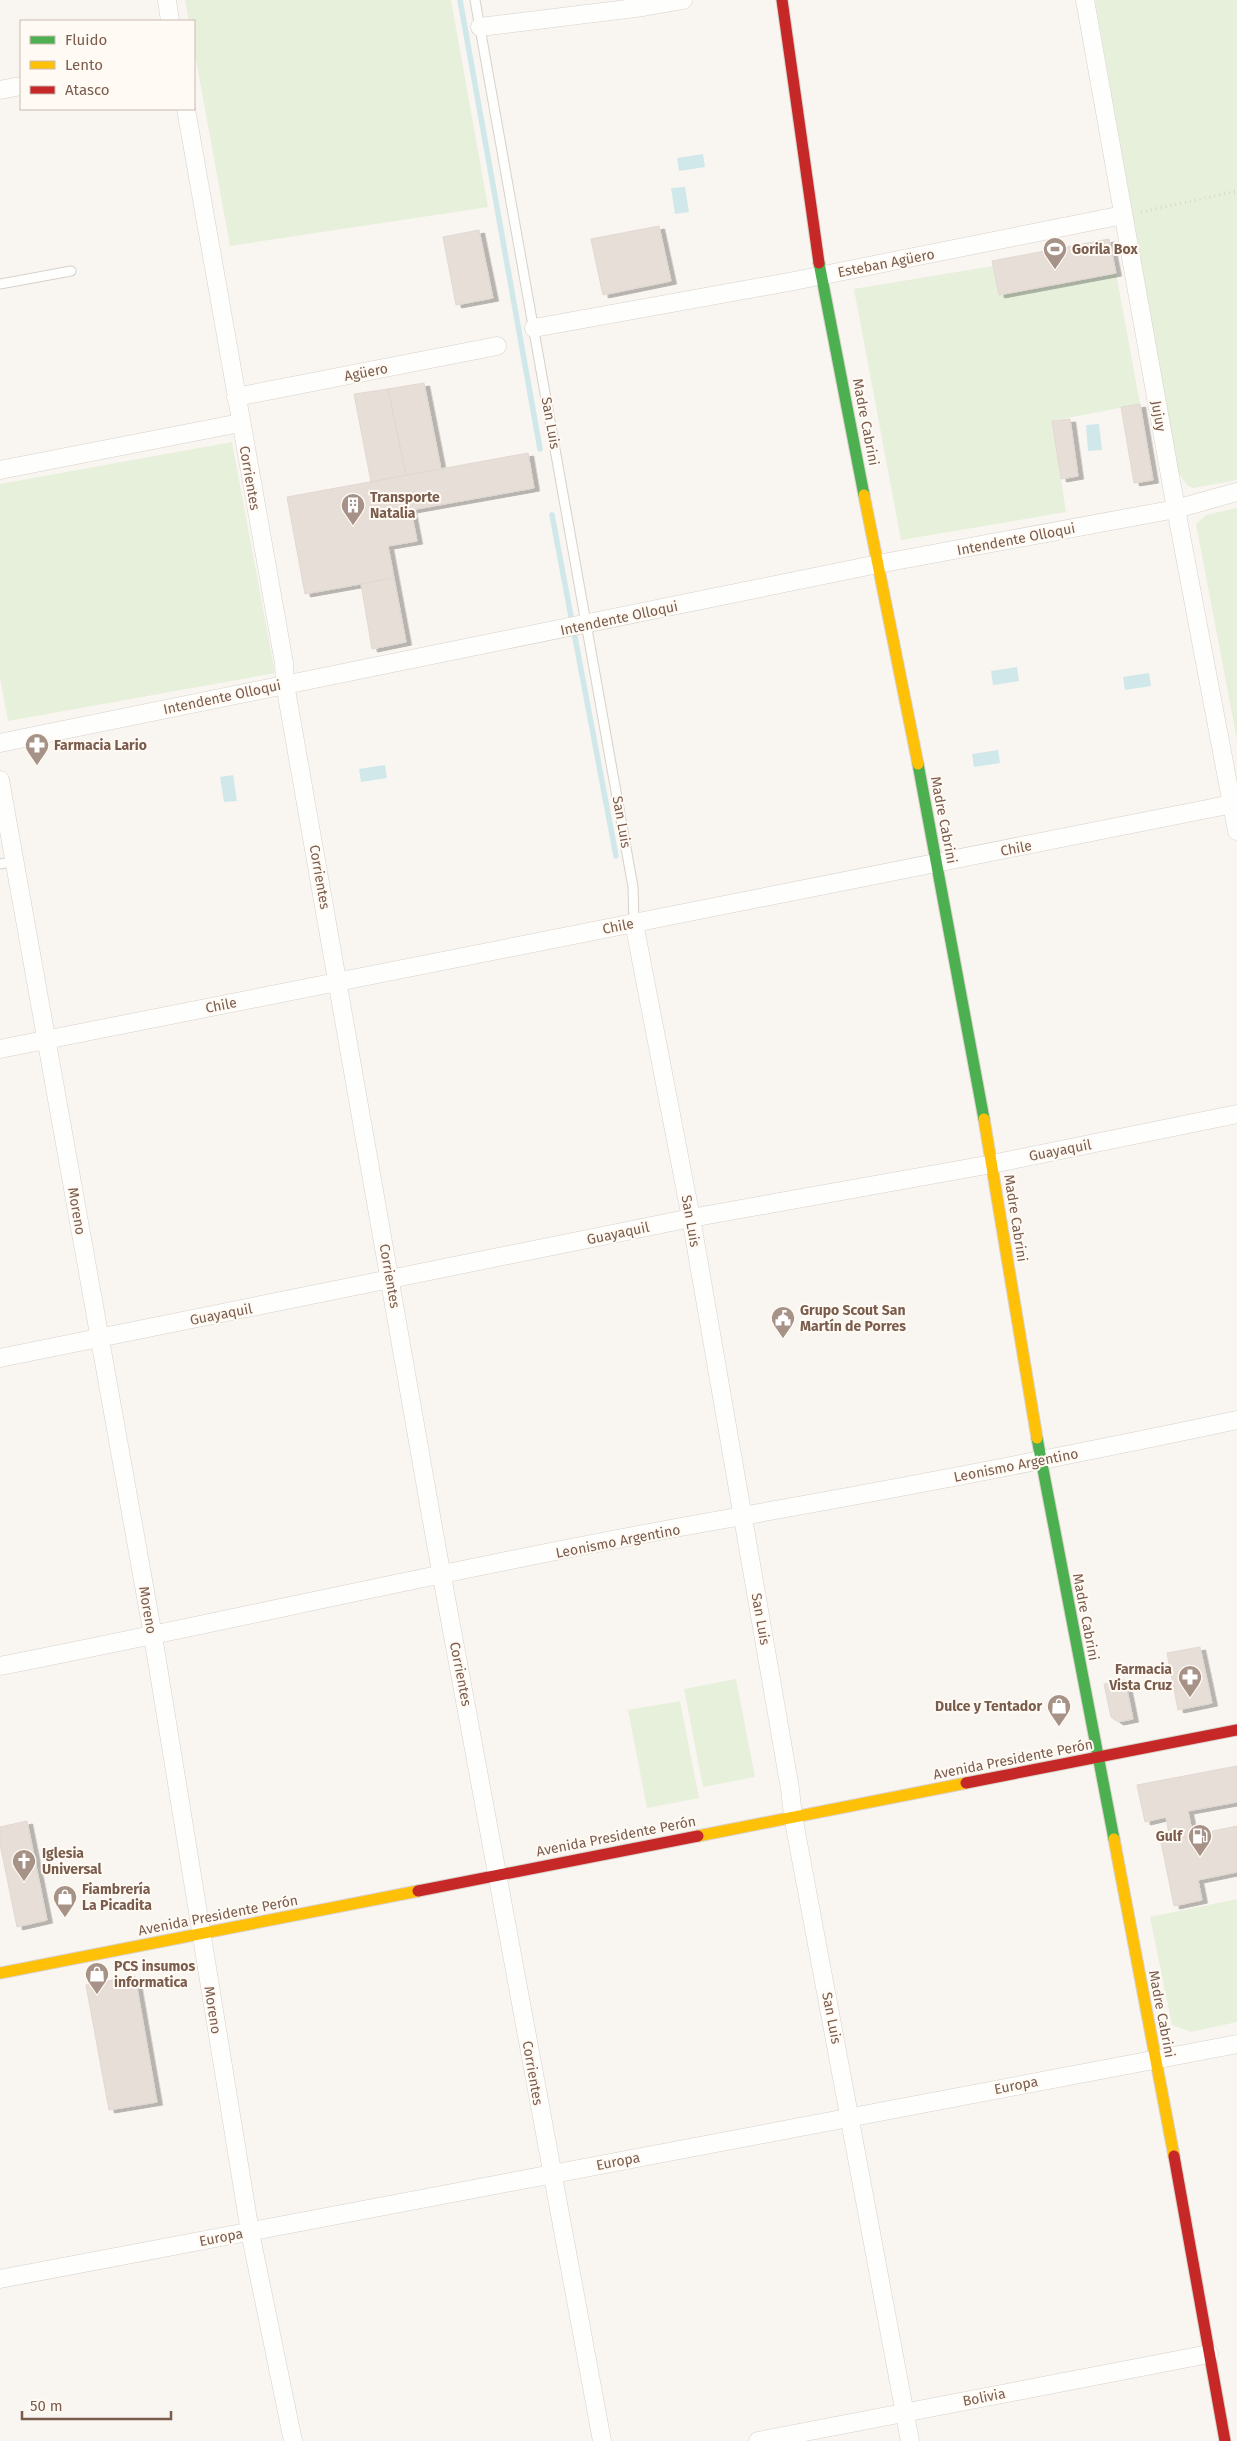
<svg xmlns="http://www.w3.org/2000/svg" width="1237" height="2441" viewBox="0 0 1237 2441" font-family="'Fira Sans',sans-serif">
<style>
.green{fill:#e7f0db}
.water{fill:#d0e8ea}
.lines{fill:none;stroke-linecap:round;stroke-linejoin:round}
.stream{stroke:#d0e8ea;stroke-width:5.5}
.building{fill:#e6ded7;stroke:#e2d8d2;filter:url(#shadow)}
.lane-casing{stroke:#d7d1cb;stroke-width:11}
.street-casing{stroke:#d7d1cb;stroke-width:19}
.fast-casing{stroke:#d9d2cb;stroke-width:13}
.slow-casing{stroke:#d9d2cb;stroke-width:13}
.jam-casing{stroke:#d9d2cb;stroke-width:13}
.path{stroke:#dcd5d0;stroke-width:3;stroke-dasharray:1 4;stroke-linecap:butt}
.lane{stroke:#fefefd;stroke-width:9}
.street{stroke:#fefefd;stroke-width:18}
.fast{stroke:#4caf50;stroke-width:11}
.slow{stroke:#ffc107;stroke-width:11}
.jam{stroke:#c62828;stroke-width:11}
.labels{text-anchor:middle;stroke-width:4;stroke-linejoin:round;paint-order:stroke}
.poi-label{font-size:14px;font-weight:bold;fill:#7a5c4d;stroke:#fffaf3;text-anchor:start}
.street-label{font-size:14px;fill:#7a5c4d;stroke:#fffaf3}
</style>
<defs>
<filter id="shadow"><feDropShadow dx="5.5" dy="3" stdDeviation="0" flood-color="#0004"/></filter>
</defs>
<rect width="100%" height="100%" fill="#f9f5f0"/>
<path class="green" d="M185 0H451L488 207 230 246 194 49V21H189Z
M1095 0H1237V480L1193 488 1187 485 1178 472Z
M993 266 999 295 1116 273 1140 404 1052 421 1066 512 901 540 854 289Z
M232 442 275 673 8 721 0 678V484Z
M1237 508V740L1196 524 1206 515Z
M736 1679 755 1777 703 1787 684 1689Z
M680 1701 699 1798 647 1808 628 1710Z
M1237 1899V2022L1191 2032 1172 2025 1150 1917Z"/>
<path class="water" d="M703 154 705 167 679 171 677 158Z
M685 187 689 212 675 214 671 188Z
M1099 424 1102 450 1088 451 1086 425Z
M1017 667 1019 681 993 685 991 671Z
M1149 673 1151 686 1125 690 1123 677Z
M998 750 1000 763 974 767 972 754Z
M385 765 387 778 361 782 359 769Z
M233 775 237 801 224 802 220 777Z"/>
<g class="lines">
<path class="stream" d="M460 0 540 449
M552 515 616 856"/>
</g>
<path class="building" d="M659 226 671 281 603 295 591 239Z
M479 230 493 298 456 305 443 237Z
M1109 239 1116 273 999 295 992 261Z
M424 383 441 469 406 475 388 389Z
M388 389 406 475 371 482 354 394Z
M1140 404 1153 480 1134 483 1121 407Z
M1070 419 1078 476 1061 479 1052 421Z
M528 453 534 488 411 510 417 541 388 546 394 578 305 594 287 497Z
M394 578 406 642 372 649 361 584Z
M1200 1647 1212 1703 1178 1710 1167 1653Z
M1125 1680 1133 1719 1118 1722 1111 1717 1104 1684Z
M1237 1766V1802L1188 1811 1193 1836 1170 1840 1166 1817 1145 1822 1137 1785Z
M27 1821 47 1920 17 1927 0 1844V1827Z
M1237 1826V1872L1198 1880 1202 1900 1174 1906 1161 1842Z
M135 1976 157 2102 109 2110 86 1985Z"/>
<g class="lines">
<g class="lane-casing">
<path id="lane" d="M475 0 633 887 634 923
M0 284 71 271
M0 864 15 861"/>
</g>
<g class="street-casing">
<path id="street" d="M167 0 170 21
M1085 0 1176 509 1237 831
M480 27 643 7 683 0
M0 90 21 86
M186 109 284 663 285 684 436 1544 602 2441
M534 328 794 281 1123 215
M236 397 497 346
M0 470 240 423
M0 743 878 564 1176 509 1237 492
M0 780 153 1636 250 2232 293 2441
M634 923 691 1218 790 1789 793 1816 910 2441
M0 1049 1237 803
M0 1358 691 1218 992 1164 1237 1114
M0 1666C238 1619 475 1564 714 1521 889 1490 1063 1457 1237 1420
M0 2279 1237 2044
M758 2441 1209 2354"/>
</g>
<g class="fast-casing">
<path id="fast" d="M819 263 864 495
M918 764 984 1119
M1037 1438 1114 1839"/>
</g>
<g class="slow-casing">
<path id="slow" d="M864 495 918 764
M984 1119 1037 1438
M698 1836 966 1783
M1114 1839 1174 2156
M0 1973 418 1891"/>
</g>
<g class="jam-casing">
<path id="jam" d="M782 0 819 263
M966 1783 1237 1730
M418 1891 698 1836
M1174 2156 1225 2441"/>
</g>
<path class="path" d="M1141 212 1237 191"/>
<use href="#lane" class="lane"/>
<use href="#street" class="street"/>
<use href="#fast" class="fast"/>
<use href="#slow" class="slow"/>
<use href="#jam" class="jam"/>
</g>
<defs>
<g id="stadium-pin" transform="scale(1.25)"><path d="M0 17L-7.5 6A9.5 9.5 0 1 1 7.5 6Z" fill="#a69286" stroke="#fffaf3"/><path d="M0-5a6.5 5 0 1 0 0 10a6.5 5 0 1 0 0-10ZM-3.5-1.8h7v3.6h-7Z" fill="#fff"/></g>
<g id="building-pin" transform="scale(1.25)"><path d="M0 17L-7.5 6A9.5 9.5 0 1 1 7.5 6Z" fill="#a69286" stroke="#fffaf3"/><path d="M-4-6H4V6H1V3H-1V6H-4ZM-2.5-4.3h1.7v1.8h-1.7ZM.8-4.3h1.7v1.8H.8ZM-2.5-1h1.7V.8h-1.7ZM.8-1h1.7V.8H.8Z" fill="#fff"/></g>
<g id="pharmacy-pin" transform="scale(1.25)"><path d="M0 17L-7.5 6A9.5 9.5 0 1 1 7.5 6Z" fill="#a69286" stroke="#fffaf3"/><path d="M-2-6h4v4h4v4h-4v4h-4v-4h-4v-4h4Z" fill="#fff"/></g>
<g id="civic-pin" transform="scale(1.25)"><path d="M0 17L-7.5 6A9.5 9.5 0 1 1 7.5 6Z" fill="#a69286" stroke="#fffaf3"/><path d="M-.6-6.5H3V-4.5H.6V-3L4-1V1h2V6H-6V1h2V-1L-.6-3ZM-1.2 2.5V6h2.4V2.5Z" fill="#fff"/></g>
<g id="shop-pin" transform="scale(1.25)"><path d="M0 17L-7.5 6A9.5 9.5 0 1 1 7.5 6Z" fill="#a69286" stroke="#fffaf3"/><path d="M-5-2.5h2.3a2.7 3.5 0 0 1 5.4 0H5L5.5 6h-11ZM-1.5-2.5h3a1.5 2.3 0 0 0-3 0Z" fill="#fff"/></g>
<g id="fuel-pin" transform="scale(1.25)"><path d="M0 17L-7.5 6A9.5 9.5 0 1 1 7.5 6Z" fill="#a69286" stroke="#fffaf3"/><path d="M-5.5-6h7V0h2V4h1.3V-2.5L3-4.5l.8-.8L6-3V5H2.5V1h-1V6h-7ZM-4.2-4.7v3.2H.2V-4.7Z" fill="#fff"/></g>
<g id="church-pin" transform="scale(1.25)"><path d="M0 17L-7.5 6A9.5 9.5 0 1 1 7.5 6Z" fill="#a69286" stroke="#fffaf3"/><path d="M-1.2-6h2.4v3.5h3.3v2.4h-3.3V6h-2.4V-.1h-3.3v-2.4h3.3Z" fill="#fff"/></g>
</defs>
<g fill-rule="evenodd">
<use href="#stadium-pin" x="1055" y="249"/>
<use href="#building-pin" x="353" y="505"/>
<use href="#pharmacy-pin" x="37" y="745"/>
<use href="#civic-pin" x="783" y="1318"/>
<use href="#pharmacy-pin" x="1190" y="1677"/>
<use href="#shop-pin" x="1059" y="1706"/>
<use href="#fuel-pin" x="1200" y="1836"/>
<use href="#church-pin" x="24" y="1861"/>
<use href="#shop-pin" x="65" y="1897"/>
<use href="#shop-pin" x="97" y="1974"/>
</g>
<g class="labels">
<g class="poi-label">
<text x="1072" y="254">Gorila Box</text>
<text x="370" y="502">Transporte<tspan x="370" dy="16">Natalia</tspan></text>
<text x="54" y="750">Farmacia Lario</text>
<text x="800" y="1315">Grupo Scout San<tspan x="800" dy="16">Martín de Porres</tspan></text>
<text x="1172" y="1674" text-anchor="end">Farmacia<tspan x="1172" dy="16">Vista Cruz</tspan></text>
<text x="1042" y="1711" text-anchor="end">Dulce y Tentador</text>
<text x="1182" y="1841" text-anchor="end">Gulf</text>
<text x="42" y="1858">Iglesia<tspan x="42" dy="16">Universal</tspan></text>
<text x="82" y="1894">Fiambrería<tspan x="82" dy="16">La Picadita</tspan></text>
<text x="114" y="1971">PCS insumos<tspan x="114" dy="16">informatica</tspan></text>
</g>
<g class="street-label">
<text transform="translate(886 263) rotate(-11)" y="5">Esteban Agüero</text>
<text transform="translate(366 372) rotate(-11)" y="5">Agüero</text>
<text transform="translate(1159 416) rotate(80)" y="5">Jujuy</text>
<text transform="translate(866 422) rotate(79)" y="5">Madre Cabrini</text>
<text transform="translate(551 423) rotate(80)" y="5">San Luis</text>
<text transform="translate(250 478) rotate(80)" y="5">Corrientes</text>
<text transform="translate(1016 539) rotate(-11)" y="5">Intendente Olloqui</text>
<text transform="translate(619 618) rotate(-12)" y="5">Intendente Olloqui</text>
<text transform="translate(222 697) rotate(-12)" y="5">Intendente Olloqui</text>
<text transform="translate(944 820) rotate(79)" y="5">Madre Cabrini</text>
<text transform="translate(622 822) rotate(80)" y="5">San Luis</text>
<text transform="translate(1016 848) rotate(-11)" y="5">Chile</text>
<text transform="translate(320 877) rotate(80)" y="5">Corrientes</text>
<text transform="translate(618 926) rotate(-11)" y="5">Chile</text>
<text transform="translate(221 1005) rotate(-11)" y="5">Chile</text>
<text transform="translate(1060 1150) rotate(-11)" y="5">Guayaquil</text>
<text transform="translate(77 1211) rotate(80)" y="5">Moreno</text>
<text transform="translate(1016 1218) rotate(81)" y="5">Madre Cabrini</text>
<text transform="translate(691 1221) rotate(80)" y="5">San Luis</text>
<text transform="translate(618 1233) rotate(-12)" y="5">Guayaquil</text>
<text transform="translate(390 1276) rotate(80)" y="5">Corrientes</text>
<text transform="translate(221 1314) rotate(-11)" y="5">Guayaquil</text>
<text transform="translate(1016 1465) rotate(-11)" y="5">Leonismo Argentino</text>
<text transform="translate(618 1541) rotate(-11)" y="5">Leonismo Argentino</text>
<text transform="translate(148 1610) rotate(80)" y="5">Moreno</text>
<text transform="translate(1086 1617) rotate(79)" y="5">Madre Cabrini</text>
<text transform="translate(761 1619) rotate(80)" y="5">San Luis</text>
<text transform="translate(461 1674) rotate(79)" y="5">Corrientes</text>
<text transform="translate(1013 1759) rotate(-11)" y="5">Avenida Presidente Perón</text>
<text transform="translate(616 1836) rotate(-11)" y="5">Avenida Presidente Perón</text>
<text transform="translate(218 1915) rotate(-11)" y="5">Avenida Presidente Perón</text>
<text transform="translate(213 2010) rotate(81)" y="5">Moreno</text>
<text transform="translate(1162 2014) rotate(79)" y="5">Madre Cabrini</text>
<text transform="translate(832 2018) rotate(79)" y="5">San Luis</text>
<text transform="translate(533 2073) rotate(80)" y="5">Corrientes</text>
<text transform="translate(1016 2085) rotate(-11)" y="5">Europa</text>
<text transform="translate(618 2161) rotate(-11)" y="5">Europa</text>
<text transform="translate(221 2237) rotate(-11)" y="5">Europa</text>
<text transform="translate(984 2397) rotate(-11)" y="5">Bolivia</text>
</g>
</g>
<rect x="20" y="20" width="175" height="90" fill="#fffaf3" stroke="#cabbb1"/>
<rect x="30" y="36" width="25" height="8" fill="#4caf50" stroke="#cabbb1"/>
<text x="65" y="45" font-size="15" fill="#7a5c4d">Fluido</text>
<rect x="30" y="61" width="25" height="8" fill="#ffc107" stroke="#cabbb1"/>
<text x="65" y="70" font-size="15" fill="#7a5c4d">Lento</text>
<rect x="30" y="86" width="25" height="8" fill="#c62828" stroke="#cabbb1"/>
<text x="65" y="95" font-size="15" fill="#7a5c4d">Atasco</text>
<path d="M22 2411v8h149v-8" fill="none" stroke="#7a5c4d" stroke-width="2.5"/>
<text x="30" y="2411" font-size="15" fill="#7a5c4d" stroke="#fffaf3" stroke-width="4" paint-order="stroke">50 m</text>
</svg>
